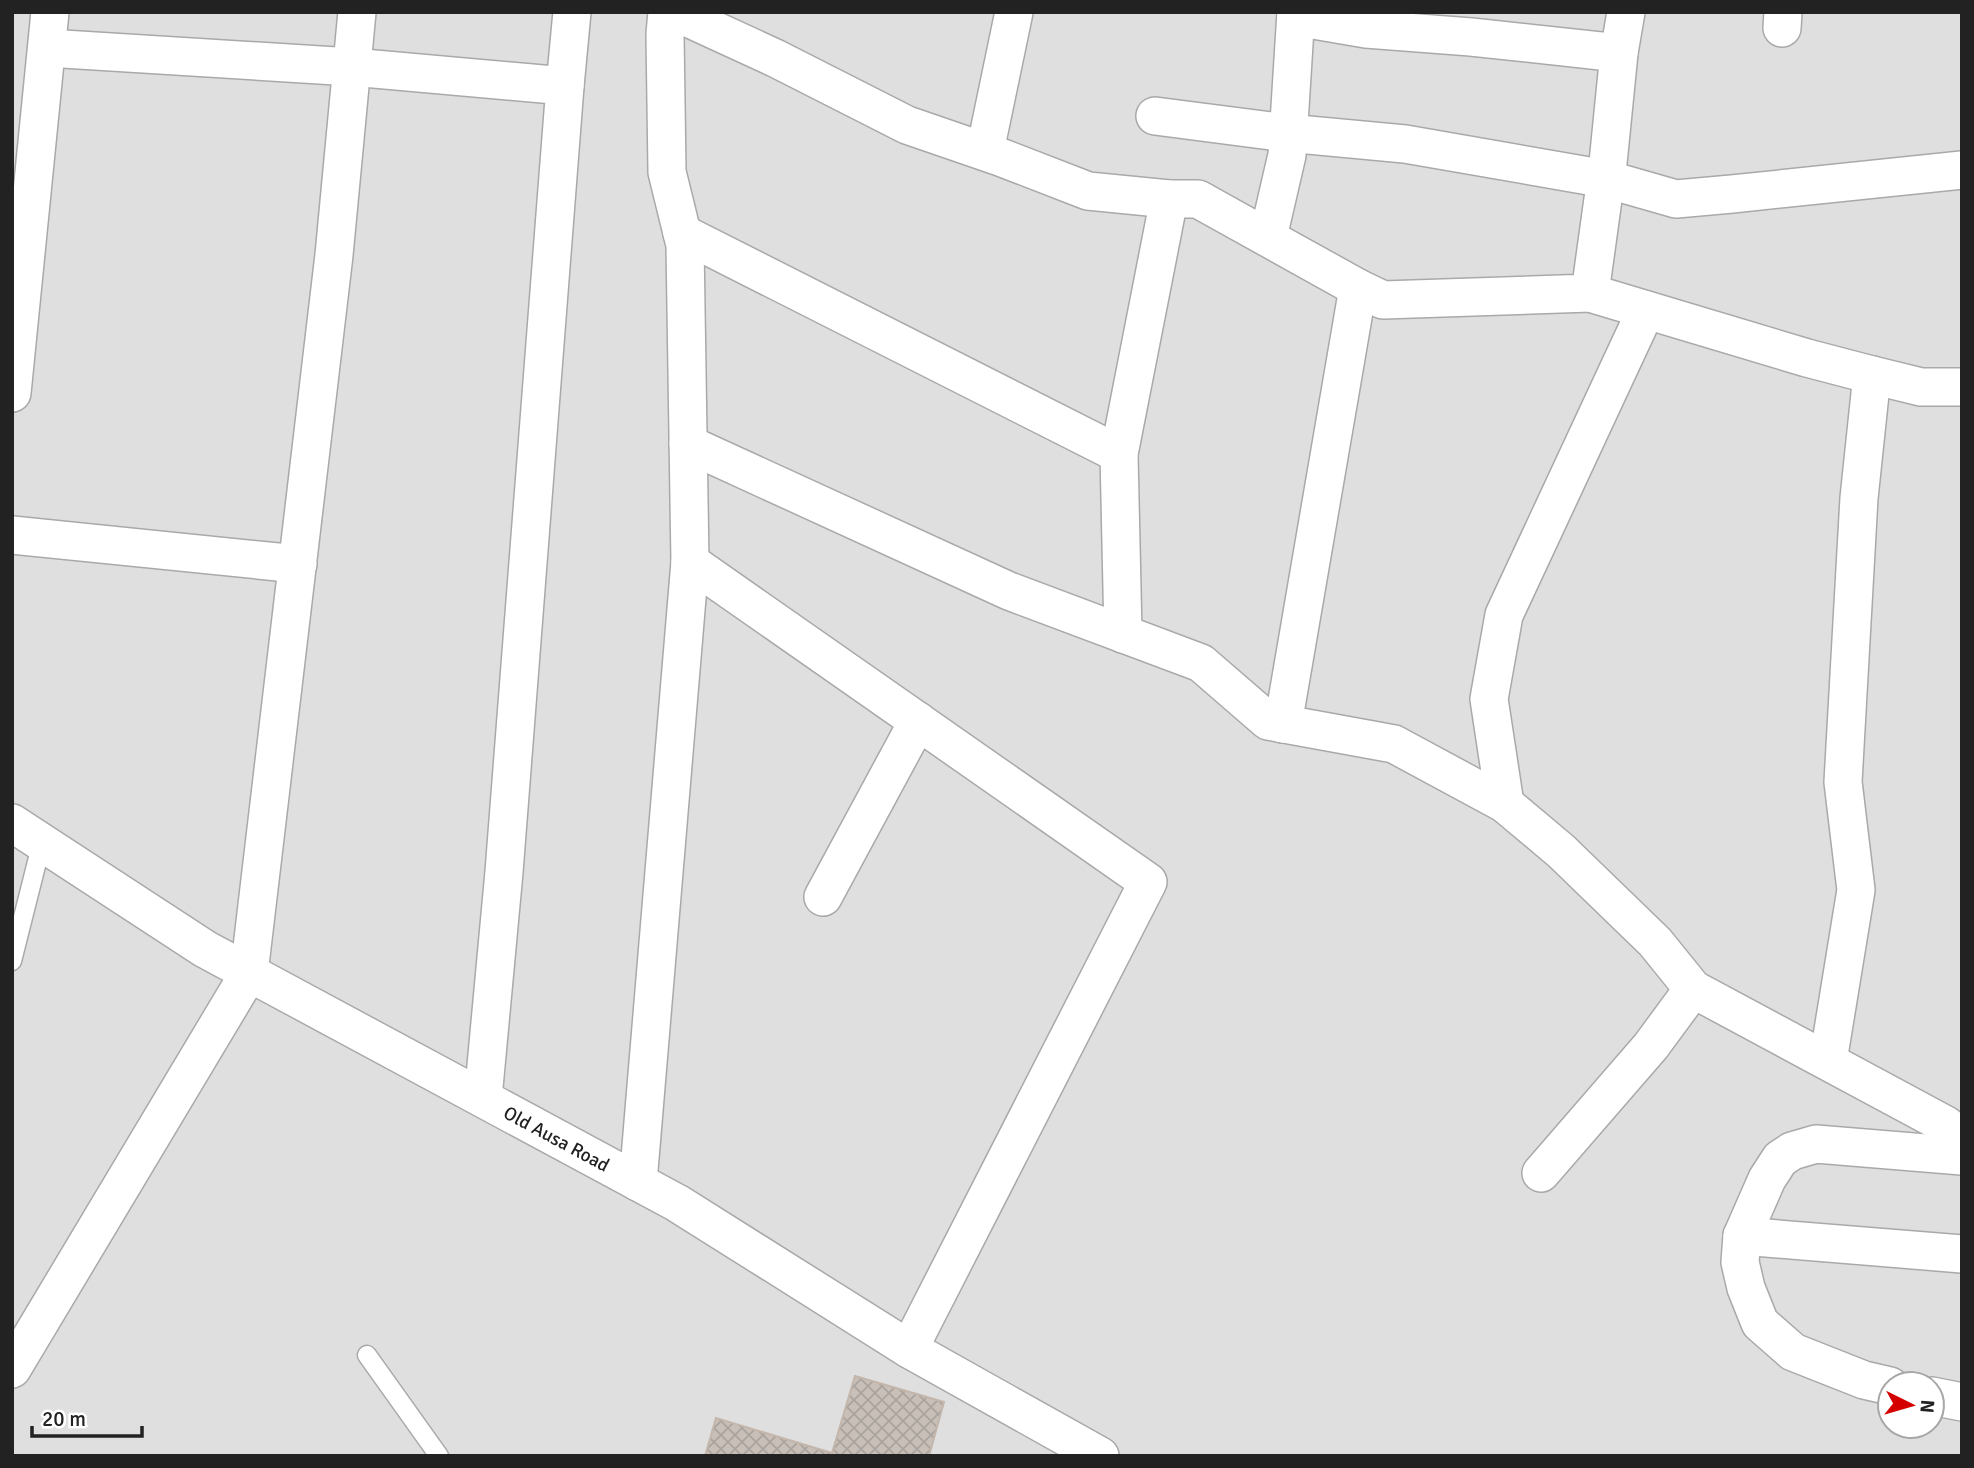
<svg xmlns="http://www.w3.org/2000/svg" width="1974" height="1468" viewBox="0 0 1974 1468" font-family="Signika,sans-serif">
<style>
.residential{fill:#e0dfdf;fill-rule:evenodd}
.building{fill:url(#building-cross-hatch);stroke:#c4b6ab;stroke-width:2}
.lines{fill:none;stroke-linecap:round;stroke-linejoin:round}
.service-casing{stroke:#a9a9a9;stroke-width:21}
.minor-casing{stroke:#a9a9a9;stroke-width:40}
.service{stroke:#fff;stroke-width:18}
.minor{stroke:#fff;stroke-width:37}
.labels{text-anchor:middle;stroke-width:7;stroke-linejoin:round;paint-order:stroke}
.street-label{font-size:19px;fill:#222;stroke:#fff}
</style>
<defs>
<pattern id="building-cross-hatch" width="8" height="8" patternUnits="userSpaceOnUse" patternTransform="scale(1.75)"><rect width="8" height="8" fill="#c7bfb8"/><path d="M0 0l8 8M0 8l8-8" fill="none" stroke="#aba49e"/></pattern>
</defs>
<rect width="100%" height="100%" fill="#f2efe9"/>
<path class="residential" d="M12 12H1962V1456H12ZM1890 1384H1932V1426H1890Z"/>
<path class="building" d="M855 1376 944 1402 929 1456H705L716 1418 832 1453Z"/>
<g class="lines">
<g class="service-casing">
<path id="service" d="M12 961 42 842
M367 1355 439 1456"/>
</g>
<g class="minor-casing">
<g id="minor">
<path d="M675 12 775 58 907 125 1000 157 1088 191 1169 199H1198L1358 288 1383 300 1590 293 1608 163 1619 53 1471 37 1366 29 1296 17"/>
<path d="M1782 28 1783 12"/>
<path d="M47 48 352 67 565 86 504 872 483 1098"/>
<path d="M1619 53 1626 12"/>
<path d="M565 86 572 12"/>
<path d="M1155 116 1287 133 1405 144 1606 179 1676 199 1732 194 1962 170"/>
<path d="M985 151 1014 12"/>
<path d="M682 233 1119 454"/>
<path d="M1268 237 1287 155 1296 12"/>
<path d="M1590 293 1807 358 1872 375 1921 387H1962"/>
<path d="M12 393 50 12"/>
<path d="M688 444 1009 591 1201 663 1268 721 1394 744 1505 804 1561 851 1655 942 1693 989 1946 1125 1962 1138"/>
<path d="M12 535 298 564"/>
<path d="M690 562 1148 882 909 1349"/>
<path d="M1123 634 1119 454 1169 199"/>
<path d="M1283 724 1358 288"/>
<path d="M1505 804 1489 699 1504 615 1646 310"/>
<path id="s1" d="M12 823 205 949 677 1203 909 1349 1100 1456"/>
<path d="M823 897 918 721"/>
<path d="M1828 1061 1856 890 1843 782 1859 498 1872 375"/>
<path d="M1541 1173 1651 1046 1693 989"/>
<path d="M638 1182 690 562 685 245 667 172 665 34 667 12"/>
<path d="M1742 1236 1962 1254"/>
<path d="M12 1369 249 973 334 255 357 12"/>
<path d="M1890 1386 1864 1380 1793 1352 1760 1323 1746 1288 1740 1262 1742 1236 1767 1179 1780 1159 1792 1151 1816 1144 1962 1156"/>
<path d="M1932 1396 1962 1402"/>
</g>
</g>
<use href="#service" class="service"/>
<use href="#minor" class="minor"/>
</g>
<g class="labels">
<g class="street-label">
<text dy="7" stroke="none"><textPath href="#s1" startOffset="630">Old Ausa Road</textPath></text>
</g>
</g>
<rect width="1974" height="1468" fill="none" stroke="#222222" stroke-width="28"/>
<g transform="translate(1911 1405) rotate(95)"><circle r="33" fill="#ffffff" stroke="#a7a7a7" stroke-width="2"/>
<path d="M0-5L12 26L0 18L-12 26Z" fill="#d40000"/>
<text y="-10" font-size="19" font-weight="bold" text-anchor="middle" fill="#222222">N</text>
</g>
<path d="M32 1426v10h110v-10" fill="none" stroke="#222222" stroke-width="3.5"/>
<text x="42" y="1426" font-size="21" fill="#222222" stroke="#ffffff" stroke-width="5" paint-order="stroke">20 m</text>
</svg>
